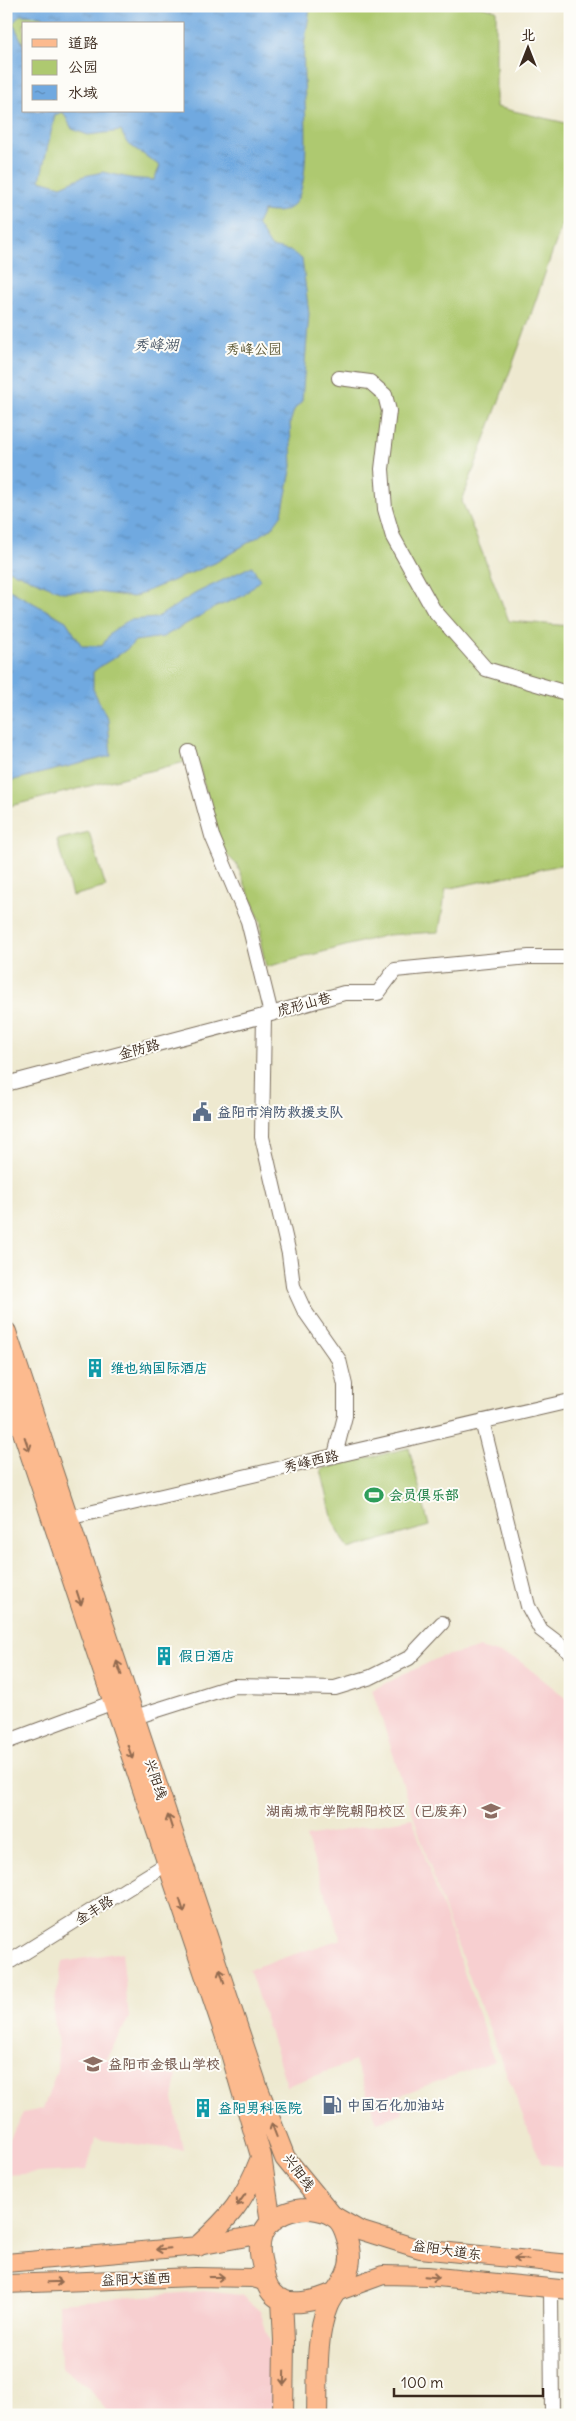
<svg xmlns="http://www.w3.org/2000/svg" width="576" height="2421" viewBox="0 0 576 2421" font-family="Delius,'LXGW WenKai TC',sans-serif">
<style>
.built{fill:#f7cfd0}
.green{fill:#aec970;stroke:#747a47;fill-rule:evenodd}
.water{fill:url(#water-ripples);stroke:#566a7f;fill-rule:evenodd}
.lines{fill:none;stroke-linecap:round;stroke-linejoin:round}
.minor-casing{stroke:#7a6d5c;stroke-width:16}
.major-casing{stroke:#7a6d5c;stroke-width:20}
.highway-casing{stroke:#7a6d5c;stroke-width:22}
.minor{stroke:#fff;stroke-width:14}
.major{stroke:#fcba8e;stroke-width:18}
.highway{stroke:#fcba8e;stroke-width:20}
.oneway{stroke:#926b50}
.labels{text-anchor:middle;stroke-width:4;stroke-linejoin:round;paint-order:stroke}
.park-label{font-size:14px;fill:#5e5a37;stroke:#fdfcf7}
.street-label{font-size:14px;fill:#3b2a1e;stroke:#fdfcf7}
.service-label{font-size:14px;font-weight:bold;fill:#4e5e75;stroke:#fdfcf7;text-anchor:start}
.culture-label{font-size:14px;font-weight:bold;fill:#0d838f;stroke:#fdfcf7;text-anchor:start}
.leisure-label{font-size:14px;font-weight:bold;fill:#27864d;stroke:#fdfcf7;text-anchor:start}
.education-label{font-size:14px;font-weight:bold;fill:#785e54;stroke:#fdfcf7;text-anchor:end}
.water-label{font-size:15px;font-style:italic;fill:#505d6c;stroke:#fdfcf7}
</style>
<defs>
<pattern id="water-ripples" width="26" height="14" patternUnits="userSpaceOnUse" patternTransform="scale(1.25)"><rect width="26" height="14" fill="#70a9e0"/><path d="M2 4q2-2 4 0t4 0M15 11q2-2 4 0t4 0" fill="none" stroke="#5d8ab5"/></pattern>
</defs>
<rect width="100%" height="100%" fill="#fdfcf7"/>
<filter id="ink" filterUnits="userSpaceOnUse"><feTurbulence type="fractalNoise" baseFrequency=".02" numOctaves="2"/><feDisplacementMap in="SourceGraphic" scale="10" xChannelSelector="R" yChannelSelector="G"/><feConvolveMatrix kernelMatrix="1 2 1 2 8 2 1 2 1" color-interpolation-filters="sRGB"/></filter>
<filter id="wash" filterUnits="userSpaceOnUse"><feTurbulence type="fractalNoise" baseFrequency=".0096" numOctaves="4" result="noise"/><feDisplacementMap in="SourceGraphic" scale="20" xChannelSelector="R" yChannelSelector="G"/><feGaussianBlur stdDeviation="1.12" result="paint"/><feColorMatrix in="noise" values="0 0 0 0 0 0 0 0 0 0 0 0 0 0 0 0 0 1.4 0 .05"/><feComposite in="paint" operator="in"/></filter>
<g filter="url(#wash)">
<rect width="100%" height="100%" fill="#eee9d0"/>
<path class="built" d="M480 1648 517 1659 570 1701V2169L541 2163 448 1921 372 1690 440 1657Z
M412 1818 494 2061 397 2096 403 2113 377 2122 355 2061 287 2086 249 1969 341 1939 306 1837Z
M122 1952 129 2018 106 2059 177 2076 173 2099 183 2150 95 2139 87 2170 6 2175V2147L23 2113 43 2109 57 2070 58 2045 53 2012 62 1962Z
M204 2291 241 2295 260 2311 275 2358 274 2415H110L86 2385 61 2367 59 2303Z"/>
<path class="green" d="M6 6H481L496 10V107L570 124V201L530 317 462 501 509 621 570 626V863L446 889 439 932 387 935 266 967 261 944V923L237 865 222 850 197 759 6 807ZM24 24H184V111H24Z
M89 832 106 887 72 896 57 840Z
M409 1448 429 1526 349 1549 333 1521 321 1469Z"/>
<path class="water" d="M6 6H310C309 20 305 34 304 48 301 79 316 187 292 206 283 214 273 212 263 211L257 224 271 247 290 251 302 259 309 314 302 401 294 410 290 423 292 466 282 514 271 529 215 563 133 597 97 592H62L6 569ZM20 15 42 16 49 24H184V111H24V46L13 23ZM63 112 72 129 88 135 121 131 127 143 160 166 154 180 130 178 103 172 84 176 61 186 40 180 55 115Z
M252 566 260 580 243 596 216 607 163 637 135 641C124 655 107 660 93 672V689L108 720 111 756 6 782V588L66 621 82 646H102L111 632 129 620 156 618 196 593Z"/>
</g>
<g filter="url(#ink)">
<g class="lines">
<g class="minor-casing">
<path id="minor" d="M339 378 370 382 385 395 389 411 382 469 385 509 393 537 433 609 486 669 570 694
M189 752 212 836 248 921 271 1014 344 993H378L395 970 529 957H570
M264 1015 262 1137 289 1254 293 1286 304 1310 339 1360 345 1385V1416L335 1455
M6 1084 271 1014
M482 1421 528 1606 541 1630 570 1652
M59 1520 570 1401
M135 1717 233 1686 335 1688 371 1677 409 1658 442 1623
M6 1742 114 1702
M6 1964 173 1860
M551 2288 552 2415"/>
</g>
<g class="major-casing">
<path id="major" d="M333 2215 359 2230 420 2249 570 2264
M6 2263 198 2246 263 2234
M6 2284 195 2277 253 2278 266 2282
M336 2292 383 2275 427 2276 570 2290"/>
</g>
<g class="highway-casing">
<path id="highway" d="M6 1332 257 2086 285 2158 330 2213
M6 1381 228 2043 261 2156 271 2223
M198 2246C231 2216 244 2201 261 2158
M282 2299 284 2341 283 2415
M317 2415C318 2382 315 2336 328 2305 335 2290 350 2276 350 2258 350 2247 345 2226 337 2219 316 2201 273 2208 262 2235 258 2247 260 2256 263 2268 264 2276 266 2286 272 2293 287 2310 319 2300 336 2292"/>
</g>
<use href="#minor" class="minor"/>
<use href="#major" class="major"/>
<use href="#highway" class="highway"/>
</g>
<defs><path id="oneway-shaft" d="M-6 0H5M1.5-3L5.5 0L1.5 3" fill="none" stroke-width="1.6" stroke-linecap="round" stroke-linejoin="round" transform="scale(1.25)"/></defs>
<g class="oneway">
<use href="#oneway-shaft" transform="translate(27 1444) rotate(71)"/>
<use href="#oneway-shaft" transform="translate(79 1598) rotate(72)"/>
<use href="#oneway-shaft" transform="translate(119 1668) rotate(-109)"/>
<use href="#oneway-shaft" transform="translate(130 1752) rotate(71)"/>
<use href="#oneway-shaft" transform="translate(170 1822) rotate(-108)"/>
<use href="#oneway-shaft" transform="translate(182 1906) rotate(72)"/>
<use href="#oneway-shaft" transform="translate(222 1976) rotate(-108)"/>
<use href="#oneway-shaft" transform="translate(274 2130) rotate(-111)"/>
<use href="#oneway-shaft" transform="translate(241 2200) rotate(126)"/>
<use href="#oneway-shaft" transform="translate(163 2249) rotate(175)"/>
<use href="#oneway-shaft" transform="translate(521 2259) rotate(-174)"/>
<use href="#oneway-shaft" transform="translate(217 2277)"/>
<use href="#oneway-shaft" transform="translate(432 2277) rotate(5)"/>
<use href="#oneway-shaft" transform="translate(55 2282) rotate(-2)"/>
<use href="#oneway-shaft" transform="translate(284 2378) rotate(91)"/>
</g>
</g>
<defs>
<g id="civic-bare" transform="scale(1.5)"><path d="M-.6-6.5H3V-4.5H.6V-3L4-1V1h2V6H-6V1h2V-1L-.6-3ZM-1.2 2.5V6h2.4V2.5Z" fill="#5c6f8a" stroke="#fdfcf7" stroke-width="2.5" paint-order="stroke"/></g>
<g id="building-bare" transform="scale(1.5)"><path d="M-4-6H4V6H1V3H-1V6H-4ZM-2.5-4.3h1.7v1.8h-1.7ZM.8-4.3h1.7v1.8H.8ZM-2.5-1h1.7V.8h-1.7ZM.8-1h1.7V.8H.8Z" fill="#0f9aa8" stroke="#fdfcf7" stroke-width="2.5" paint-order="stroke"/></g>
<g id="stadium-bare" transform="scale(1.5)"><path d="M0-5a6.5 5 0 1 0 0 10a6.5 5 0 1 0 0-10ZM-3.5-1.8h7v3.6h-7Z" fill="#2e9e5b" stroke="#fdfcf7" stroke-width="2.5" paint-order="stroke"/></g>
<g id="school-bare" transform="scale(1.5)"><path d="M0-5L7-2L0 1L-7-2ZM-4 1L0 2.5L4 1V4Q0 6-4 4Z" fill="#8d6e63" stroke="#fdfcf7" stroke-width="2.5" paint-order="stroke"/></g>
<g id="fuel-bare" transform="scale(1.5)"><path d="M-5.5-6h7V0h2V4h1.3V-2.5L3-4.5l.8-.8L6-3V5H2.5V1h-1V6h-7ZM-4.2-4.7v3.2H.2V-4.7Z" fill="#5c6f8a" stroke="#fdfcf7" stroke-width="2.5" paint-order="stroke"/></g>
</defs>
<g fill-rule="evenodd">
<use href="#civic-bare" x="202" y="1112"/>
<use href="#building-bare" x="95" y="1368"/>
<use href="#stadium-bare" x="374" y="1495"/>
<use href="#building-bare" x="164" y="1656"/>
<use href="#school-bare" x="491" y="1811"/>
<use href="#school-bare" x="93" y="2064"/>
<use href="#fuel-bare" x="332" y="2105"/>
<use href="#building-bare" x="203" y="2108"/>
</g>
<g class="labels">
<g class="park-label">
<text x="254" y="354">秀峰公园</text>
</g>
<g class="street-label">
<text transform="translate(304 1004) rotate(-15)" y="5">虎形山巷</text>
<text transform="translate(139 1049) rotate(-15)" y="5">金防路</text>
<text transform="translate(311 1461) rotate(-13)" y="5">秀峰西路</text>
<text transform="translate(156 1779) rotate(72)" y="5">兴阳线</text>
<text transform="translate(94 1910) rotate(-32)" y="5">金丰路</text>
<text transform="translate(299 2172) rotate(54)" y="5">兴阳线</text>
<text transform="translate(447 2250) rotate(8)" y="5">益阳大道东</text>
<text transform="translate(136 2279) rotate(-2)" y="5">益阳大道西</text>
</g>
<g class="service-label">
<text x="217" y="1117">益阳市消防救援支队</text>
<text x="347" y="2110">中国石化加油站</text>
</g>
<g class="culture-label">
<text x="110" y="1373">维也纳国际酒店</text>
<text x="179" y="1661">假日酒店</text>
<text x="218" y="2113">益阳男科医院</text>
</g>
<g class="leisure-label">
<text x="389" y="1500">会员俱乐部</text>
</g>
<g class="education-label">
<text x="476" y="1816">湖南城市学院朝阳校区（已废弃）</text>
<text x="108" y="2069" text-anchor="start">益阳市金银山学校</text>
</g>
<g class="water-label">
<text x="156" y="350">秀峰湖</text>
</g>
</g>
<rect width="576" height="2421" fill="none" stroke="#fdfcf7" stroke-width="25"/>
<rect x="22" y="22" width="162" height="90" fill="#fdfcf7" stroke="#afa8a0"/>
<rect x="32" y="39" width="25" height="8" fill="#fcba8e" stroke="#afa8a0"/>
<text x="68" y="48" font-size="15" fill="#3b2a1e">道路</text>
<rect x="32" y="60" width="25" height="15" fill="#aec970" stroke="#afa8a0"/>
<text x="68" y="72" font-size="15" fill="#3b2a1e">公园</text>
<rect x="32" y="85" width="25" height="15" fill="url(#water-ripples)" stroke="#afa8a0"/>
<text x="68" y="98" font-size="15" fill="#3b2a1e">水域</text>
<g transform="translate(528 48)" stroke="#fdfcf7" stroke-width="4" paint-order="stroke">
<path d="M0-4L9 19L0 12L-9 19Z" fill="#3b2a1e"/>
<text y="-8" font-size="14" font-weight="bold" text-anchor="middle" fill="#3b2a1e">北</text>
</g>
<path d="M394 2388v8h149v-8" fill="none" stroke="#3b2a1e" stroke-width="2.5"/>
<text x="401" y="2388" font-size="15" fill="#3b2a1e" stroke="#fdfcf7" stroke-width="4" paint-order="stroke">100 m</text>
</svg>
